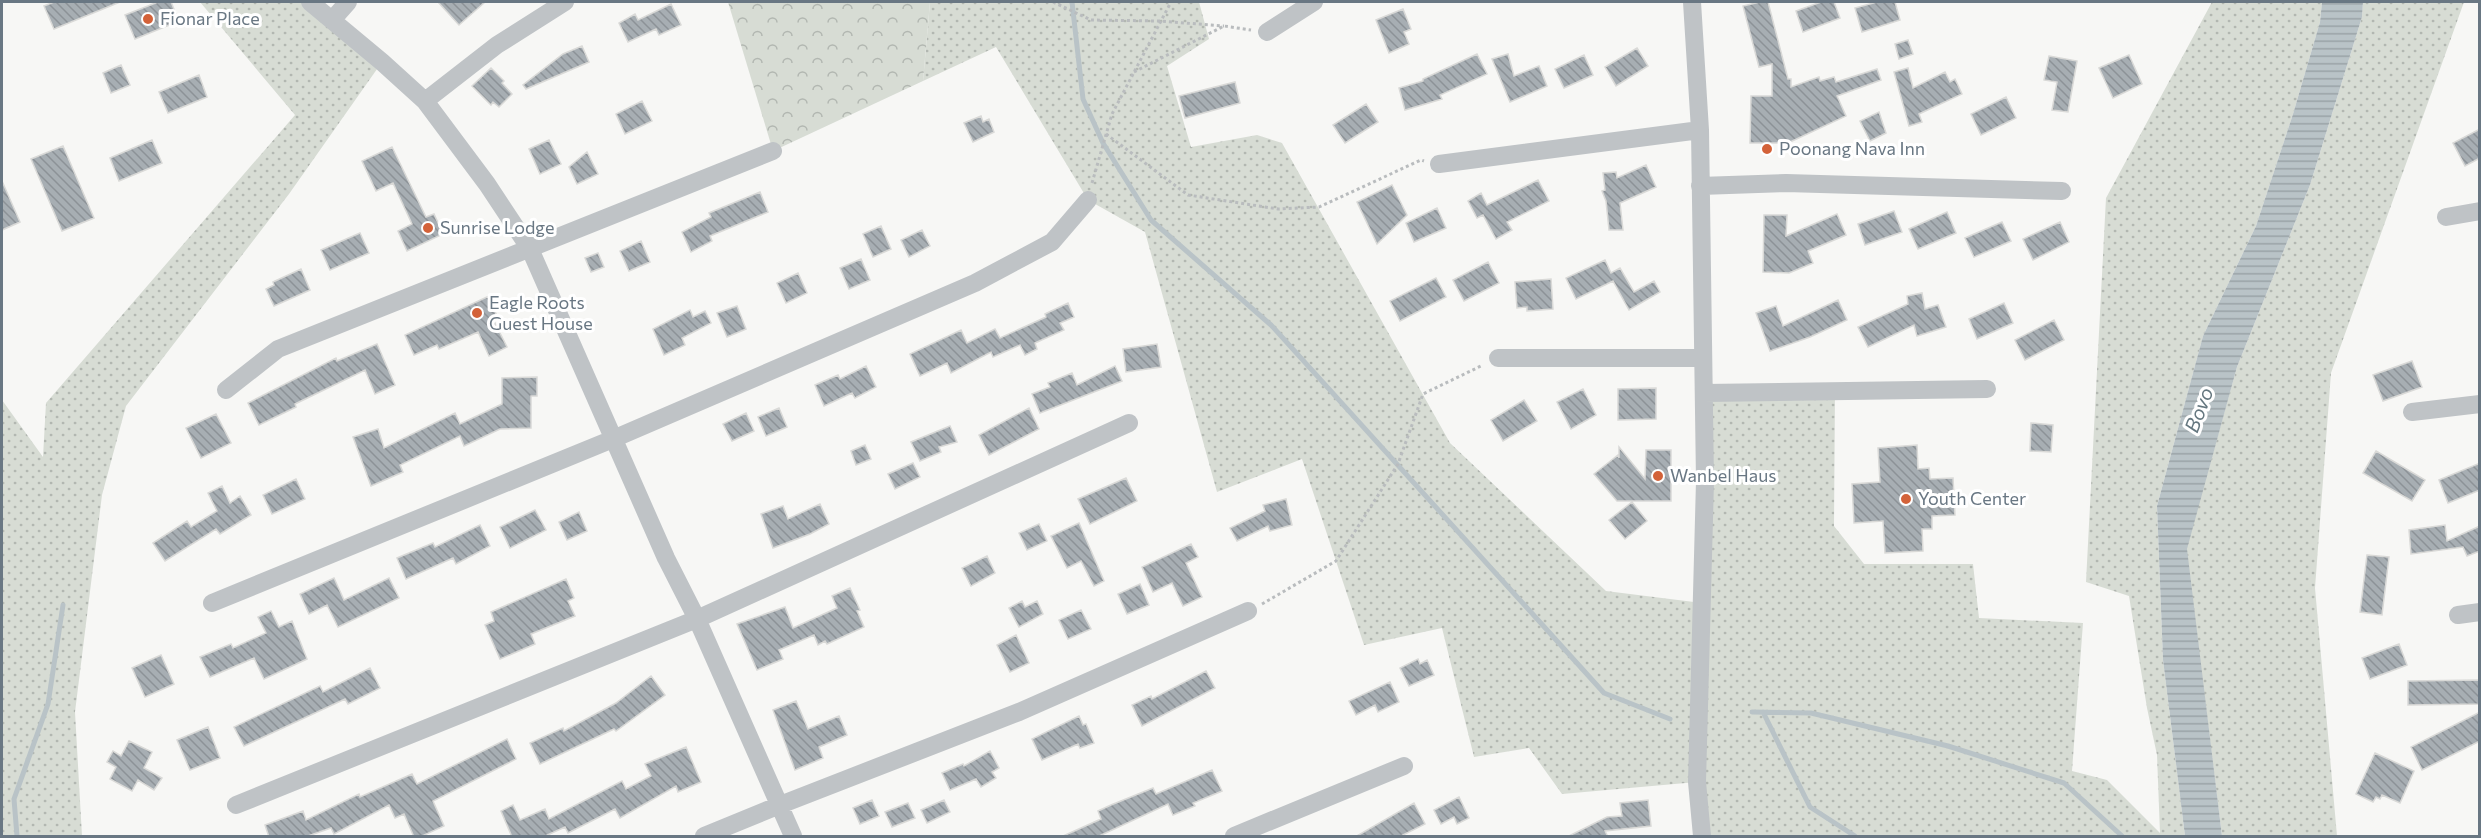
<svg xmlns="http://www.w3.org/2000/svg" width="2481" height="838" viewBox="0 0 2481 838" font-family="Commissioner,sans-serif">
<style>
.grass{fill:url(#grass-dots)}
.forest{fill:url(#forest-crowns)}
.water{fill:url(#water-rules)}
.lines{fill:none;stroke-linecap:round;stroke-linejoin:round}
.stream{stroke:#b9c3c7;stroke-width:5}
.building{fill:url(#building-back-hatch);stroke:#d9d9d7;stroke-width:1.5}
.path{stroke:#b9bcbe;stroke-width:3;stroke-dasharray:3 3;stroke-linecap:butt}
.minor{stroke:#bfc3c6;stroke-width:18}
.poi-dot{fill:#d36239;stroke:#fff;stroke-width:2}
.labels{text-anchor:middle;stroke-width:6;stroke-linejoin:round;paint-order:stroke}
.poi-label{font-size:18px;fill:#697783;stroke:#fff;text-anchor:start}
.water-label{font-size:20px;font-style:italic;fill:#65777f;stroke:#fff}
</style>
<defs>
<pattern id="grass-dots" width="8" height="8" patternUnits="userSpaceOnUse" patternTransform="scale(1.5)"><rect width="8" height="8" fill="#d7dcd4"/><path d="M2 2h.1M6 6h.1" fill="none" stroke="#b2b7b1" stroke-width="1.8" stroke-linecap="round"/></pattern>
<pattern id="forest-crowns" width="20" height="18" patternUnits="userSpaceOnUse" patternTransform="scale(1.5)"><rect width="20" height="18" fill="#d7dcd4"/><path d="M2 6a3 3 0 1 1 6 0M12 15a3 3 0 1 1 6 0" fill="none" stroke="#b2b7b1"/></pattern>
<pattern id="water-rules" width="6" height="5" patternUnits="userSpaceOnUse" patternTransform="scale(1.5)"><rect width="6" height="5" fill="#b9c3c7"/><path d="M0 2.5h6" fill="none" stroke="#9aa3a7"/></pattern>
<pattern id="building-back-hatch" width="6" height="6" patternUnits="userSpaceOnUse" patternTransform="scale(1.5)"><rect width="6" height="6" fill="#a7aeb3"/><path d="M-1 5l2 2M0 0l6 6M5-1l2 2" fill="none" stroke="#8c9297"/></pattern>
</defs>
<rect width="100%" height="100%" fill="#f7f7f5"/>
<path class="grass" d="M200 2H310L382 62 289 194 126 406 102 495 75 712 82 836H2V400L43 457 46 403 295 115Z
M930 2H1199L1209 39 1167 66 1191 147 1257 135 1282 143 1450 443 1606 591 1702 603 1704 393 1835 391 1834 526 1864 564H1973L1979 618 2083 623 2072 771 2107 780 2160 833 2157 755 2147 708 2129 596 2086 582 2106 198 2212 2H2322L2320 22 2293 114 2256 226 2203 336 2157 506 2163 660 2185 836H1702L1697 782 1562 794 1529 748 1474 757 1442 628 1364 645 1302 459 1217 492 1145 232 1088 200 996 47 923 81Z
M2363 2H2464L2331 373 2315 588 2337 836H2222L2186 549 2237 367 2310 185 2362 17Z"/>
<path class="forest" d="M728 2H930L923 81 773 151Z"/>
<path class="water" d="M2322 2H2363L2362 17 2310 185 2237 367 2187 549 2222 836H2185L2163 660 2157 506 2203 336 2256 226 2293 114 2320 22Z"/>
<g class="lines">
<path class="stream" d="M1072 2 1083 99 1103 143 1151 220 1271 325 1604 693 1670 719
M1752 712 1811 713 1948 746 2064 783 2122 836
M1763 712 1810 807 1855 836
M17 836 14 799 48 704 63 605"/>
</g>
<path class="building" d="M54 2H120L54 29 44 6Z
M158 2H171L179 21 135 39 125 15Z
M438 2H485L459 25Z
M1760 2H1768L1788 79H1791V87L1819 77 1820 81 1834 77 1836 82 1877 69 1881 80 1837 96 1846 116 1788 143H1750L1751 96H1772V64L1759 67 1743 6Z
M1821 2H1834L1840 18 1803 32 1796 11Z
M1877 2H1895L1900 20 1862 32 1855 8Z
M671 4 681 25 659 35 656 29 628 42 619 23 635 14 638 20Z
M1403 9 1411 29 1404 32 1409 44 1389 53 1376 20Z
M1908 40 1913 54 1899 59 1895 44Z
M582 46 589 62 526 89 523 85 563 54Z
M1637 48 1648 66 1616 86 1605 67Z
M1477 54 1487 74 1440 95 1442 99 1405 110 1399 88 1423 81V79Z
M1508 54 1514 76 1539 66 1547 86 1510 102 1492 59Z
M1584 55 1593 75 1564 88 1555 69Z
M2129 55 2142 84 2113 98 2099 68Z
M2049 56 2077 61 2068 112 2052 110 2057 82 2044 80Z
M121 65 130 85 111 93 103 73Z
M491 68 504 81 502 83 512 94 499 107 493 102 491 105 472 86Z
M1908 68 1913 88 1945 72 1950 82 1955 79 1962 94 1919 114 1922 122 1909 126 1894 72Z
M199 75 207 97 168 113 159 92Z
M1235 82 1240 103 1185 118 1179 96Z
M2006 97 2016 118 1981 135 1971 114Z
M642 101 652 121 625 134 616 114Z
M1366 104 1378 122 1345 143 1333 125Z
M1879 112 1886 133 1870 141 1860 121Z
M981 116 983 122 989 119 994 132 973 142 964 123Z
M2480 129V158L2465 166 2453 143Z
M152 140 162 163 119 181 110 158Z
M549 140 561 164 540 174 529 149Z
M63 146 94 218 62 231 31 159Z
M392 147 426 217 434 214 443 234 407 251 398 231 412 224 393 183 376 191 362 161Z
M587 152 598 174 577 184 569 167Z
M1646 165 1656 187 1620 203 1623 230H1609L1606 201 1602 191 1605 190 1603 173 1616 172 1617 178Z
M1538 180 1549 201 1507 222 1512 230 1496 239 1483 215 1477 218 1468 201 1481 193 1487 205Z
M2 181 20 222 2 230Z
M1392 185 1407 215 1377 244 1357 202Z
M760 192 768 212 710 236 712 241 691 252 682 232 711 217 709 213Z
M1437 208 1446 228 1414 242 1406 223Z
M1894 211 1902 232 1865 245 1858 224Z
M1947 212 1956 233 1918 249 1909 229Z
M1837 214 1846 235 1808 251 1813 263 1789 273 1763 272 1764 215H1787L1786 236Z
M2002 222 2011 241 1974 257 1965 238Z
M2060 222 2069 242 2033 260 2023 239Z
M881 226 891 249 873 257 863 234Z
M922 230 930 246 909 257 901 240Z
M360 233 369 253 330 270 321 250Z
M641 241 650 262 629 271 620 251Z
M598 253 604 267 591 272 585 258Z
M861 259 870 280 849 289 840 268Z
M1605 260 1611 273 1620 268 1634 292 1654 281 1660 292 1629 310 1613 281 1576 299 1566 278Z
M1488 262 1499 283 1464 301 1453 280Z
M301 269 310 290 274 306 266 289 274 285 273 282Z
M798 273 807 293 786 303 777 283Z
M1436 278 1446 297 1400 321 1390 301Z
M1551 279 1553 309 1527 311V307L1517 308 1515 282Z
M1922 293 1925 309 1938 305 1946 327 1917 336 1914 325 1868 347 1858 327 1908 304 1907 296Z
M489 296 498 319 494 321 507 347 489 356 478 332 439 349 437 345 414 355 405 335Z
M1838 300 1847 320 1810 337 1770 351 1756 313 1776 306 1783 326Z
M1068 303 1074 317 1060 323 1064 330 1035 343 1037 349 1025 355 1020 345 993 357 991 352 951 373 947 363 920 376 910 354 961 330 967 343 995 329 1000 338 1046 317 1045 314Z
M2004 303 2013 323 1977 339 1969 319Z
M737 306 746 329 727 337 717 313Z
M690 310 693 317 705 311 711 323 682 338 685 345 664 355 653 329Z
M2054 320 2064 340 2025 360 2015 340Z
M377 344 395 385 375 394 365 370 295 404 296 407 259 425 248 403 336 358 337 361Z
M1157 344 1161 367 1126 372 1123 349Z
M2412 361 2422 387 2383 401 2373 375Z
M866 366 876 387 855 398 852 393 824 406 815 385 838 375 840 379Z
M1115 366 1122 381 1040 413 1032 394 1050 387 1048 383 1072 373 1077 385Z
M537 377V396H531V428L500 429 464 446 460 436 400 465 403 472 371 486 353 437 378 429 384 448 455 413 460 424 502 404V378Z
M1656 388V419L1618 420V389Z
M1583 389 1596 415 1571 429 1557 402Z
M1524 400 1537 421 1503 441 1491 420Z
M779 408 787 427 766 436 758 417Z
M1029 408 1039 429 989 455 979 435Z
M746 413 754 431 732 441 723 424Z
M216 414 231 443 201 458 186 428Z
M2031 423 2053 425 2051 452 2030 451Z
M950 426 957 442 939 447 941 452 920 461 911 442Z
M865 445 871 459 856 465 851 451Z
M1917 445 1918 469 1929 468 1930 479 1953 478 1955 515 1932 516V529H1922L1923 551 1885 553 1883 521 1854 523 1852 484 1880 482 1878 448Z
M1619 447 1645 479 1646 450H1671V501H1617L1594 474 1618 455 1619 458Z
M2376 451 2425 480 2412 501 2363 473Z
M913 463 920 477 895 489 888 474Z
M2480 463V490L2448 503 2439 480Z
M1126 478 1137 501 1090 524 1078 499Z
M296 479 305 499 272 514 263 495Z
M222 486 230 503 240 496 251 515 220 534 216 529 165 561 153 543 187 521 191 527 217 511 208 493Z
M1286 499 1292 525 1270 531 1268 526 1237 541 1230 528 1265 511 1263 505Z
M1632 502 1647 521 1625 539 1609 520Z
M820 504 829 524 810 534 773 548 761 514 783 506 788 519Z
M535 510 546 530 510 548 500 527Z
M579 512 587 531 567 540 559 522Z
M1079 523 1104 581 1094 586 1081 561 1067 568 1051 536Z
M1039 524 1047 541 1027 550 1019 533Z
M480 525 490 546 456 564 453 558 406 579 397 558 433 543 435 547Z
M2445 525 2447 541 2480 526V551L2467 556 2463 547 2411 554 2409 530Z
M1191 544 1198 557 1186 563 1202 597 1183 606 1172 583 1153 592 1142 567Z
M2367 555 2389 557 2382 615 2360 612Z
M987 556 995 573 971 586 962 568Z
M334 578 344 600 389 578 399 598 338 627 327 605 309 614 300 594Z
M566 579 574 598 568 601 575 616 531 634 535 644 500 659 485 625 494 621 491 612Z
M1140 584 1149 605 1127 614 1118 594Z
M850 588 860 610 857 611 864 627 827 644 825 641 818 645 814 635 779 650 783 659 757 670 737 624 785 607 793 628 837 608 832 596Z
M1022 601 1025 607 1037 601 1043 614 1019 627 1009 608Z
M1081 610 1091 629 1068 639 1059 620Z
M271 611 279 627 292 621 307 659 264 679 254 658 210 677 200 657 231 644 233 648 266 633 258 617Z
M1016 635 1029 663 1010 672 997 645Z
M2399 644 2407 665 2370 679 2362 658Z
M161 655 174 684 145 697 132 668Z
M1418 659 1420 664 1427 660 1434 675 1409 686 1400 668Z
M370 668 380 688 348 704 345 699 244 746 234 727 320 686 323 692Z
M1206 671 1215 688 1142 726 1132 705 1151 696 1152 699Z
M651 676 665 695 616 731 614 729 540 764 530 743 563 728 564 731 616 703Z
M2480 680V704L2408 705V681Z
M1390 682 1399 702 1378 712 1375 705 1356 715 1349 701Z
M796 701 808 729 839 716 847 735 819 747 823 758 795 770 773 710Z
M2480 712V741L2422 770 2411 747Z
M1079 716 1083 725 1086 724 1094 743 1080 748 1078 744 1042 760 1032 739Z
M208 727 220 758 190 770 177 740Z
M507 739 516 759 433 801 444 826 420 837H414L404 814 395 818 389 805 334 834 331 828 305 837H269L265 825 303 811 306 820 359 794 360 797 412 774 417 784Z
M129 741 152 752 144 768 162 778 154 790 138 780 132 791 110 779 116 767 107 762 113 751 121 756Z
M686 747 701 782 678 792 676 786 620 818 615 809 568 833 565 827 543 837H512L501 811 513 805 520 820 545 809 549 819 622 781 626 789 651 776 645 764Z
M990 751 999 768 992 772 996 778 981 787 976 779 950 790 942 773 963 764 964 766Z
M2375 753 2414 771 2400 803 2382 795 2380 799 2376 797 2373 802 2356 794Z
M1212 770 1222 791 1193 803 1195 806 1173 815 1168 804 1097 837H1061L1101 819 1098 811 1111 805 1153 788 1156 794Z
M1459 797 1469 818 1457 824 1454 817 1441 824 1434 810Z
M872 800 879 816 860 824 853 808Z
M944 800 950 812 927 823 921 810Z
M1648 800 1651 826 1605 831 1608 837H1567L1607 817 1622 816 1620 803Z
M908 803 915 818 892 827 885 812Z
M1414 803 1425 824 1399 837H1355Z"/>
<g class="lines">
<path class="path" d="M1053 2 1091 20 1159 21 1224 26
M1134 72 1224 26 1251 30
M1106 134 1188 195 1278 209 1319 207 1421 160 1424 161
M1092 183 1112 114 1171 2
M1262 604 1336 561 1398 464 1423 394 1483 365"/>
<path class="minor" d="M310 2 382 62 425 101 487 184 530 249 666 558 697 619 793 836
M1692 2 1700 130 1705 481 1697 782 1702 836
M333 19 348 2
M1267 32 1314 2
M425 101 497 45 565 2
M1439 164 1700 130
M1700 186 1786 183 2062 191
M2446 217 2480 211
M1498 358H1703
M226 390 278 349 773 151
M1704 393 1987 389
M2412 412 2480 404
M212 603 613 439 975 283 1052 242 1088 200
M2458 615 2480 612
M236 805 697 619 1129 423
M704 836 780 805 1019 712 1248 611
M1234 836 1404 766"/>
</g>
<g class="poi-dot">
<circle cx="148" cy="19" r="6"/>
<circle cx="1767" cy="149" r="6"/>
<circle cx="428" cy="228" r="6"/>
<circle cx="477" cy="313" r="6"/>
<circle cx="1658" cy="476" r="6"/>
<circle cx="1906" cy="499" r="6"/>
</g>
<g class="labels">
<g class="poi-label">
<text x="160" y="25">Fionar Place</text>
<text x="1779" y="155">Poonang Nava Inn</text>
<text x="440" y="234">Sunrise Lodge</text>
<text x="489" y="309">Eagle Roots<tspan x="489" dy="21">Guest House</tspan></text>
<text x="1670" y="482">Wanbel Haus</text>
<text x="1918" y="505">Youth Center</text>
</g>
<g class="water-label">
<text transform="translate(2199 410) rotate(-69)" y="7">Bovo</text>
</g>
</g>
<rect width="2481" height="838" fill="none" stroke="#697783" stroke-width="6"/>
</svg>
